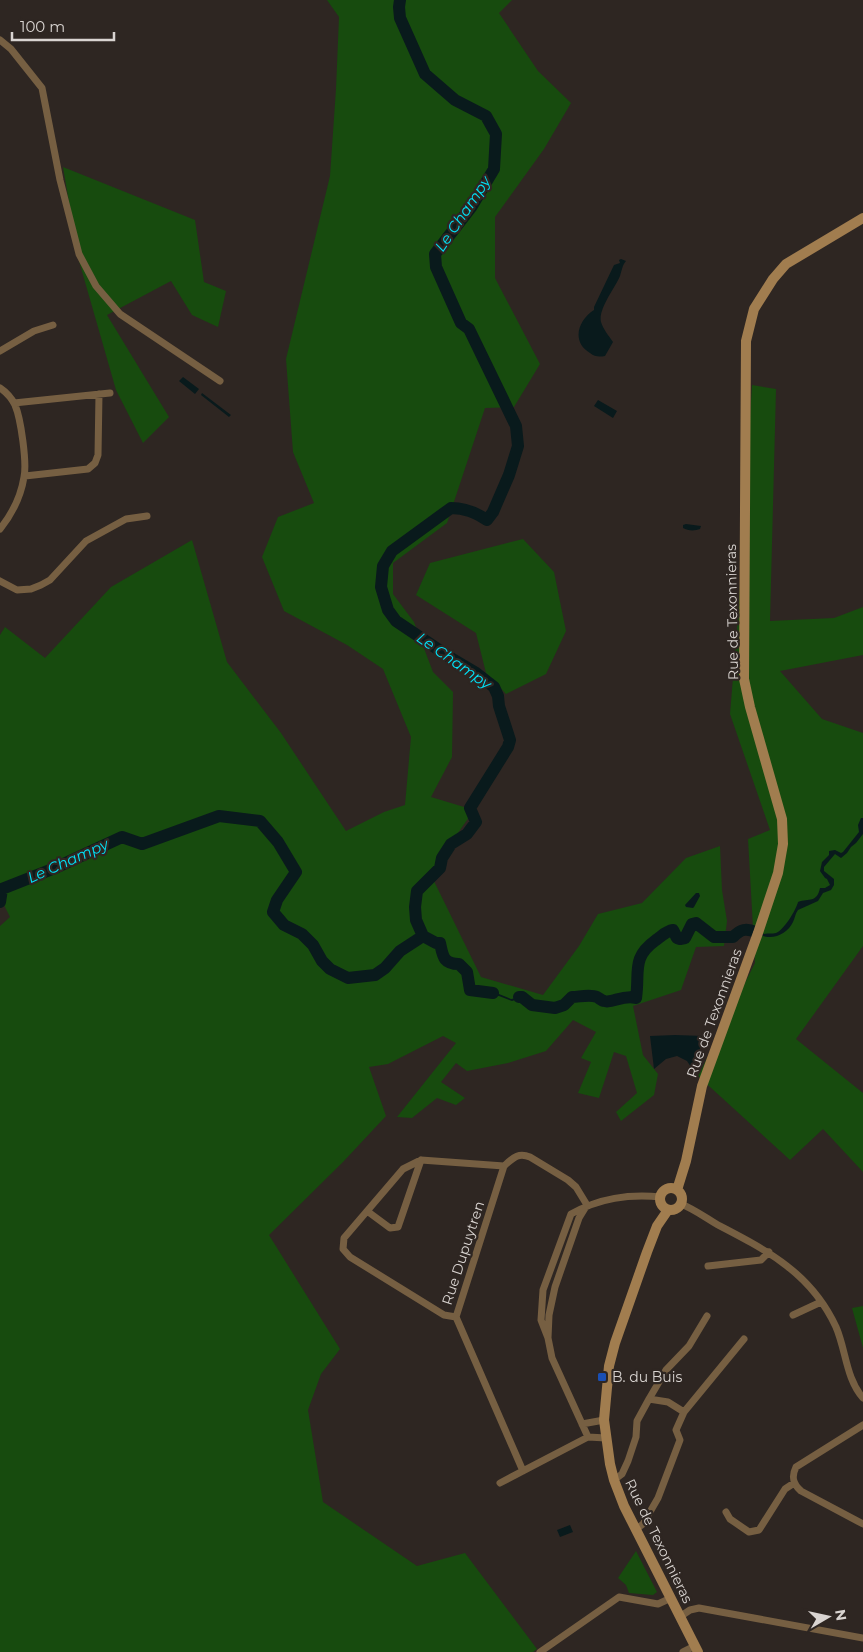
<svg xmlns="http://www.w3.org/2000/svg" width="863" height="1652" viewBox="0 0 863 1652" font-family="Montserrat,sans-serif">
<style>
.green{fill:#174b0e}
.water{fill:#091a1c}
.lines{fill:none;stroke-linecap:round;stroke-linejoin:round}
.river{stroke:#091a1c;stroke-width:12}
.minor{stroke:#765f42;stroke-width:7}
.secondary{stroke:#a17d4f;stroke-width:10}
.transit-dot{fill:#1a4fb4;stroke:#2e2622;stroke-width:2}
.labels{text-anchor:middle;stroke-width:4.5;stroke-linejoin:round;paint-order:stroke}
.street-label{font-size:14px;fill:#d9d4d1;stroke:#2e2622}
.poi-label{font-size:14px;fill:#d9d4d1;stroke:#2e2622;text-anchor:start}
.water-label{font-size:15px;font-style:italic;fill:#01e3f9;stroke:#2e2622}
</style>
<rect width="100%" height="100%" fill="#2e2622"/>
<path class="green" d="M327 0H512L499 13 538 71 571 103 544 149 495 217V278L540 364 514 407 485 408 447 523 393 563V594L414 622 433 672 453 692 452 757 431 797 474 810 430 873 481 977 543 995 579 946 598 914 642 903 686 858 720 846 722 890 727 921 724 946 696 947 681 990 633 1006 643 1055 658 1074 654 1095 621 1121 616 1112 637 1093 626 1056 614 1052 599 1098 578 1093 591 1062 581 1058 596 1032 573 1020 546 1051 508 1063 467 1071 456 1063 441 1082 465 1098 456 1105 437 1098 412 1118 397 1117 456 1043 443 1036 388 1064 369 1067 386 1116 343 1162 269 1235 340 1349 321 1374 308 1410 323 1502 417 1566 465 1553 537 1649 533 1652H0V926L10 917 0 897V635L5 627 45 658 111 587 192 540 227 662 281 733 346 831 384 812 405 805 411 737 383 669 347 645 284 611 262 557 278 517 314 503 293 452 286 359 330 176 336 89 339 17Z
M63 167 195 220 204 282 226 291 218 327 192 315 171 281 107 315 169 417 143 443 116 390 79 261Z
M752 385 776 389 770 621 834 618 863 607V655L780 671 822 719 863 733V946L796 1039 863 1093V1172L823 1129 790 1160 698 1076 755 963 748 839 770 830 730 714 738 617Z
M523 539 554 572 566 631 546 674 506 694 486 673 476 633 416 595 430 563Z
M863 1306V1348L852 1308Z
M636 1551 657 1592 653 1595 629 1593 626 1585 618 1578Z"/>
<path class="water" d="M621 259 626 261C622 266 622 270 620 276 615 288 598 309 601 322 603 329 609 336 613 342L605 356C599 357 595 357 590 353 571 342 578 320 594 310V307L614 265 620 263 619 260Z
M183 377 199 389 195 394 179 381Z
M202 393 231 415 229 417 201 395Z
M598 400 617 411 613 418 594 406Z
M686 524 701 526 700 529C695 531 688 531 683 528V525Z
M861 818H863V834L856 843 851 847 847 853 841 858 835 854 824 867V871L834 879V885L831 890 823 893 818 901 798 910C795 914 795 918 793 922 788 933 773 941 761 935L762 933 764 934C768 933 772 934 776 933 784 930 796 910 798 902 809 898 817 903 820 888H825L830 885 827 879 825 878 820 871 822 862 829 855V851L835 850 841 853 843 852 859 832 858 825Z
M696 893H699L700 896 694 907 693 908 686 907 685 905Z
M275 899 278 900C274 906 272 910 276 918L309 941 322 961 330 969 348 978 375 975 385 968 400 951 423 936 436 943H440C445 956 441 963 459 964 468 971 467 979 470 990L499 994 511 999 522 997C526 999 528 1003 532 1005 538 1009 557 1007 564 1005 569 996 583 994 593 996 598 996 600 1000 604 1001 613 1003 622 994 636 998 643 973 629 957 656 940 662 936 667 931 673 930L677 938 680 939 685 938 692 924 696 923 714 937H733L741 930 748 928 752 930 751 931 743 932 736 938 725 937 713 941 700 928 694 926 689 938 681 943C674 941 674 940 672 933H670C663 938 651 943 647 949 636 964 645 994 635 1002 627 992 615 1002 605 1004 593 998 583 995 569 1000L566 1007C557 1009 541 1011 532 1007 528 1005 525 1000 521 998L512 1001 499 996 473 993 468 989 465 973 463 970 457 965 453 967 440 957 439 944H432L425 940C403 946 395 971 373 978 370 979 365 979 362 979 322 984 325 955 301 935 292 928 278 927 272 917 268 910 271 905 275 899Z
M675 1035 704 1036 693 1070 687 1061 677 1056 666 1059 654 1069 650 1036Z
M570 1525 573 1532 560 1537 557 1530Z"/>
<g class="lines">
<path class="river" d="M0 902 2 889 55 868 122 837 142 844 219 816 260 821 278 842 296 872 277 900 273 912 284 925 302 934 313 945 322 961 330 969 348 978 375 975 385 968 400 951 423 936 416 920 415 907 417 891 440 868 442 858 451 844 467 834 476 822 470 808 508 747 510 740 499 706 498 696 494 687 476 673 454 660 396 621 388 610 381 587 383 566 392 551 451 508C465 508 475 512 487 520L493 512 509 475 518 446 516 426 469 329 461 323 436 267 435 254 472 206 494 169 496 134 486 116 455 100 425 74 400 18 399 7 400 0
M423 936 436 943H440C443 956 443 964 459 964L467 972 470 990 493 993
M519 997H522L532 1005 555 1008 564 1005 572 997C579 997 590 994 597 997 599 998 601 1000 604 1001 612 1004 623 994 636 998 640 971 631 958 656 940 662 936 666 931 673 930L677 938 680 939 685 938 692 924 696 923 714 937H733C741 929 746 928 756 932"/>
<path class="minor" d="M0 40 11 49 42 88 60 180 79 254 96 286 120 314 220 381
M0 351 34 331 53 325
M0 388C6 392 12 399 15 405 21 419 27 463 24 477 21 496 12 514 0 529
M14 403 110 393
M25 476 88 469 95 463 98 455 99 394
M0 581 17 590 31 589 41 585 50 580 86 541 126 519 147 516
M681 1204C694 1209 706 1218 718 1225 768 1251 811 1273 836 1327 846 1350 846 1379 863 1398
M587 1205 579 1218 555 1287 549 1315 548 1338 541 1320 543 1290 571 1214C600 1198 628 1194 661 1197
M367 1211 390 1228 398 1227 421 1160
M708 1266 761 1260 769 1252
M793 1315 821 1302
M456 1317 444 1315 350 1257 343 1249 344 1238 403 1169 421 1160 504 1166
M548 1338 552 1358 588 1437
M649 1399 668 1402 684 1412
M582 1424 604 1420
M863 1425 796 1467C791 1477 793 1484 801 1491L863 1524
M523 1471 456 1317 504 1166C513 1158 518 1152 530 1157L568 1180 576 1187 587 1205
M614 1480 622 1474 628 1461 636 1437 637 1421 649 1399 666 1370 689 1346 707 1316
M500 1483 588 1437 606 1438
M726 1512 730 1519 749 1532 759 1530 785 1489 794 1483
M635 1530 643 1524 658 1498 680 1440 676 1430 684 1412 744 1339
M681 1616 690 1610 699 1608 863 1638
M540 1652 619 1597 658 1604 671 1598
M683 1652 695 1646"/>
<path class="secondary" d="M660 1199a11 11 0 1 1 22 0a11 11 0 1 1-22 0Z
M677 1190 686 1161 702 1086 758 933 778 873 783 844 782 819 750 707 744 679 746 341 754 309 773 279 786 264 863 218
M668 1210 657 1226 647 1252 615 1343 609 1366 604 1420 610 1464 614 1480 624 1506 698 1652"/>
</g>
<rect class="transit-dot" x="597" y="1372" width="10" height="10" rx="2.5"/>
<g class="labels">
<g class="street-label">
<text transform="translate(732 612) rotate(-91)" y="5">Rue de Texonnieras</text>
<text transform="translate(714 1013) rotate(-70)" y="5">Rue de Texonnieras</text>
<text transform="translate(463 1253) rotate(-72)" y="5">Rue Dupuytren</text>
<text transform="translate(659 1541) rotate(64)" y="5">Rue de Texonnieras</text>
</g>
<g class="poi-label">
<text x="612" y="1382">B. du Buis</text>
</g>
<g class="water-label">
<text transform="translate(463 214) rotate(-56)" y="5">Le Champy</text>
<text transform="translate(454 661) rotate(35)" y="5">Le Champy</text>
<text transform="translate(68 861) rotate(-24)" y="5">Le Champy</text>
</g>
</g>
<g transform="translate(828 1617) rotate(81)" stroke="#2e2622" stroke-width="4" paint-order="stroke">
<path d="M0-4L9 19L0 12L-9 19Z" fill="#d9d4d1"/>
<text y="-8" font-size="14" font-weight="bold" text-anchor="middle" fill="#d9d4d1">N</text>
</g>
<path d="M12 32v8h102v-8" fill="none" stroke="#d9d4d1" stroke-width="2.5"/>
<text x="20" y="32" font-size="15" fill="#d9d4d1" stroke="#2e2622" stroke-width="4" paint-order="stroke">100 m</text>
</svg>
